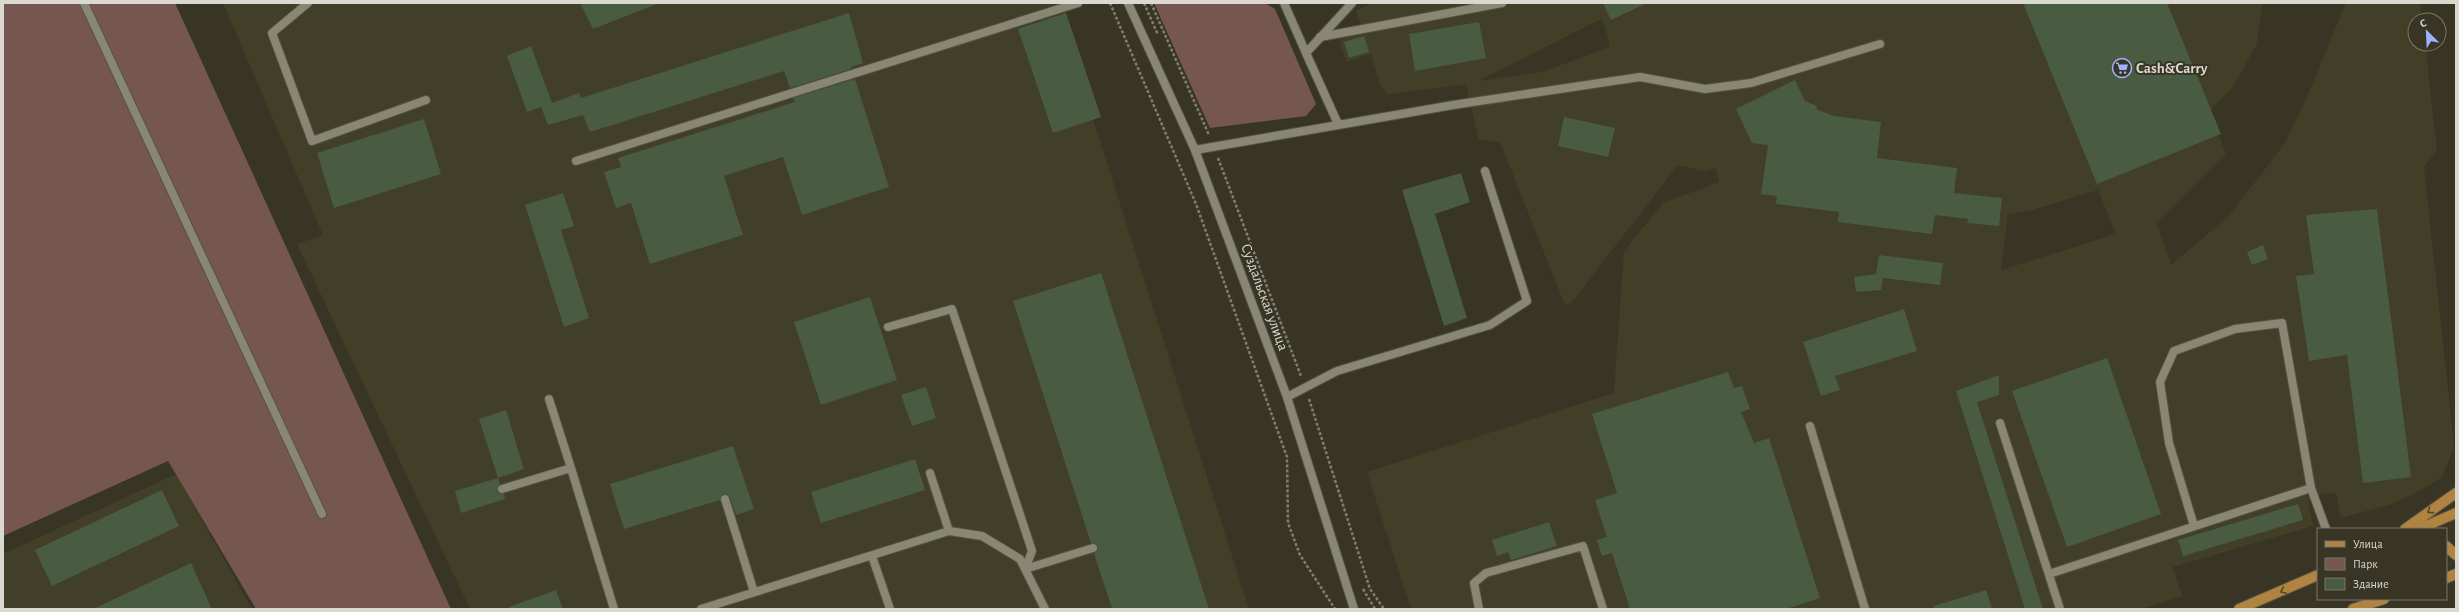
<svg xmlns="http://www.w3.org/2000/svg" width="2459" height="612" viewBox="0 0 2459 612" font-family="'Alegreya Sans',sans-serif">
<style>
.built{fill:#423f28;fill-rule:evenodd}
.green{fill:#76574f}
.building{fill:#495b40}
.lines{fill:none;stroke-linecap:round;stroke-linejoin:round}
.service-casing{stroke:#535243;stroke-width:10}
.minor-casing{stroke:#535243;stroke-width:10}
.primary-casing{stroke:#535243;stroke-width:12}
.path{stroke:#807e71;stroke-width:2.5;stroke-dasharray:3 2;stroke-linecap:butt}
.service{stroke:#898774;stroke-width:8}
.minor{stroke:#898774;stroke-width:8}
.primary{stroke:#b18341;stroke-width:10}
.oneway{stroke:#56482c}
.labels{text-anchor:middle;stroke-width:4;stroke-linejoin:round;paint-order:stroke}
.poi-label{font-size:15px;font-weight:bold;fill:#dad9cf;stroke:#383525;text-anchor:start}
.street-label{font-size:15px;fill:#dad9cf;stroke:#383525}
</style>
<rect width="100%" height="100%" fill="#383525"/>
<path class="built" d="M223 3H1066V13L1101 117 1093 119 1249 609H470L297 244 323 235Z
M1373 3H2262L2257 44 2233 87 2210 111 2226 155 2161 220 2156 221 2171 265 2229 216 2285 143 2304 104 2346 3H2420L2422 20H2415V44H2425L2437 150 2424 167 2454 446 2442 477 2418 492 2392 504 2341 518 2336 493 2322 494 2308 503 2313 526 2173 567 2182 596 2142 609H1411L1367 472 1614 393 1624 251 1663 203 1719 182 1716 168 1704 171 1678 165 1572 302 1565 305 1500 142 1479 140 1466 84 1388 94 1381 87 1371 54 1346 62 1340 43 1342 36 1363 29 1356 11ZM1601 19 1605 26 1610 47 1542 72 1478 81ZM2098 190 2116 234 2001 270 2008 214 2029 211Z
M176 474 252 609H3V554Z"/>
<path class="green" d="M3 3H175L451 609H256L168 461 3 536Z
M1154 3H1265L1275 9 1316 104 1306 116 1210 128Z"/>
<path class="building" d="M580 3H657V4L593 29Z
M1603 3H1647L1611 20Z
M2023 3H2167L2221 134 2097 184Z
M849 13 863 63 851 67V69L790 88 784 71 590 132 583 115 548 125 541 107 527 112 507 56 531 46 552 103 579 93 581 98Z
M1066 13 1101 117 1053 133 1018 29Z
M1479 22 1486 58 1415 71 1409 34Z
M1364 36 1369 52 1349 58 1344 42Z
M855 79 889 187 802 215 783 157 724 176 743 235 650 264 631 203 616 208 604 172 621 167 618 158 795 102 793 98Z
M1795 80 1805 101 1817 106 1816 109 1834 116 1881 122 1877 158 1957 168 1954 193 2002 198 1999 226 1967 223 1968 219 1935 215 1932 234 1838 222 1839 212 1776 204 1777 196 1761 194 1768 145 1752 143 1736 109Z
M1564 117 1615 128 1608 157 1558 146Z
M424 119 441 174 334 208 317 153Z
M1461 173 1470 202 1435 214 1467 318 1444 326 1402 190Z
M563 193 574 226 561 230 589 318 564 327 525 205Z
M2377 209 2411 477 2363 483 2347 355 2309 361 2296 276 2314 274 2306 215Z
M2263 245 2268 259 2252 265 2247 252Z
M1879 255 1943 263 1940 285 1883 278 1881 290 1856 292 1854 277 1876 274Z
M1101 273 1209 609H1112L1094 553 1098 550V546L1091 543 1013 301Z
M870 297 897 380 821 405 794 322Z
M1904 309 1917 351 1835 376 1840 390 1821 396 1803 342Z
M2107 358 2161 514 2067 547 2012 391Z
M1728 372 1734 388 1742 386 1750 409 1741 412 1754 443 1769 438 1820 598 1786 609H1630L1612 553 1602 556 1597 540 1607 537 1595 500 1617 493 1592 414Z
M1999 375V395L1977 402 2043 609H2025L1956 391Z
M926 387 936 418 912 426 901 395Z
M506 410 524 469 498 478 479 419Z
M733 446 754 509 736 515 730 497 724 494 720 500 624 529 610 484Z
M915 459 925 490 821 523 811 492Z
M498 478 500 484 497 491 504 494 505 499 461 513 455 491Z
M162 490 179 526 52 586 35 550Z
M2298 504 2303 520 2183 556 2178 540Z
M1549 522 1557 546 1511 560 1508 552 1497 556 1492 540Z
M191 563 212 609H93Z
M556 590 563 609H509V607Z
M1986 590 1992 609H1934V606Z"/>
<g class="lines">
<g class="service-casing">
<path id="service" d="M84 3 322 514
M308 3 272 33 312 141 426 100
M1284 3 1306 53
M1320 37 1502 3
M576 161 1078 3
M888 327 952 309 1032 551 1025 569 1093 548
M1287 397 1337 371 1490 325 1527 301 1485 171
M549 399 571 468
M2000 423 2060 609
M1810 426 1865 609
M502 489 571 468 614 609
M725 499 754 592
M2194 526 2169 443 2160 382 2174 351 2235 329 2282 323 2311 488 2326 529
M949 531 982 536 1020 559 1045 609
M872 556 890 609
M2049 574 2311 488
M701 609 949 531 930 473
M1479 609 1474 583 1486 573 1583 546 1603 609"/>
</g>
<g class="minor-casing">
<path id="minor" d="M1128 3 1195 150 1287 397 1354 609
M1338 124 1306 53 1352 3
M1195 150 1453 105 1640 77 1705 89 1751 83 1880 44"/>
</g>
<g class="primary-casing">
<path id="primary" d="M2405 529 2456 493
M2419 529 2456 513
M2446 546 2456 555
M2446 578 2456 574
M2239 609 2318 575
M2353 609 2384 599"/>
</g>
<path class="path" d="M1110 3 1196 204 1287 457 1288 523 1300 555 1335 609
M1144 3 1158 35
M1151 3 1209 135
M1218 158 1301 376
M1309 399 1370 589 1384 609
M1363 589 1375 609"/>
<use href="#service" class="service"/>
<use href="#minor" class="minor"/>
<use href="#primary" class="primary"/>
</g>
<defs><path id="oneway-chevron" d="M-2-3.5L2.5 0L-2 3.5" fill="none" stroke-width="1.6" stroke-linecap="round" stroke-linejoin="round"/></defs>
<g class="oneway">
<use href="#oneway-chevron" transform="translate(2430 511) rotate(144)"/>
<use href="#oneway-chevron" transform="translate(2283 591) rotate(155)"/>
</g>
<defs>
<g id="supermarket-ring" transform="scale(1)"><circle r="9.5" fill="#383525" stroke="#9fb3fd" stroke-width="1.5"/><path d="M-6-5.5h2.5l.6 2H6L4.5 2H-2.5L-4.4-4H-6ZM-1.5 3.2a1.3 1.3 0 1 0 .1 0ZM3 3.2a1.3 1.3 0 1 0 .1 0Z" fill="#9fb3fd"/></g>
</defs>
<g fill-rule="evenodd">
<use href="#supermarket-ring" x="2122" y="68"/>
</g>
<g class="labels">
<g class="poi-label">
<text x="2136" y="73">Cash&amp;Carry</text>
</g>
<g class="street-label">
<text transform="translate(1265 297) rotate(70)" y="5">Суздальская улица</text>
</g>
</g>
<rect width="2459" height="612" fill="none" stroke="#dad9cf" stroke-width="8"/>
<rect x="2317" y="528" width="130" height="72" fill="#383525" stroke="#797769"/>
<rect x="2325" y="541" width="20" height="6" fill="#b18341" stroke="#797769"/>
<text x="2353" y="548" font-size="12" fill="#dad9cf">Улица</text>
<rect x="2325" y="558" width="20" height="12" fill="#76574f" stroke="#797769"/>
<text x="2353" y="568" font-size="12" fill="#dad9cf">Парк</text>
<rect x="2325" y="578" width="20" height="12" fill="#495b40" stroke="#797769"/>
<text x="2353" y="588" font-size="12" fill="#dad9cf">Здание</text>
<g transform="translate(2427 32) rotate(336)"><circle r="19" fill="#383525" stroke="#797769"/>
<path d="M0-3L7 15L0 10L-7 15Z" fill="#9fb3fd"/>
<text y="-6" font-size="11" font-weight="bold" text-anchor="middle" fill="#dad9cf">С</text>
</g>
</svg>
